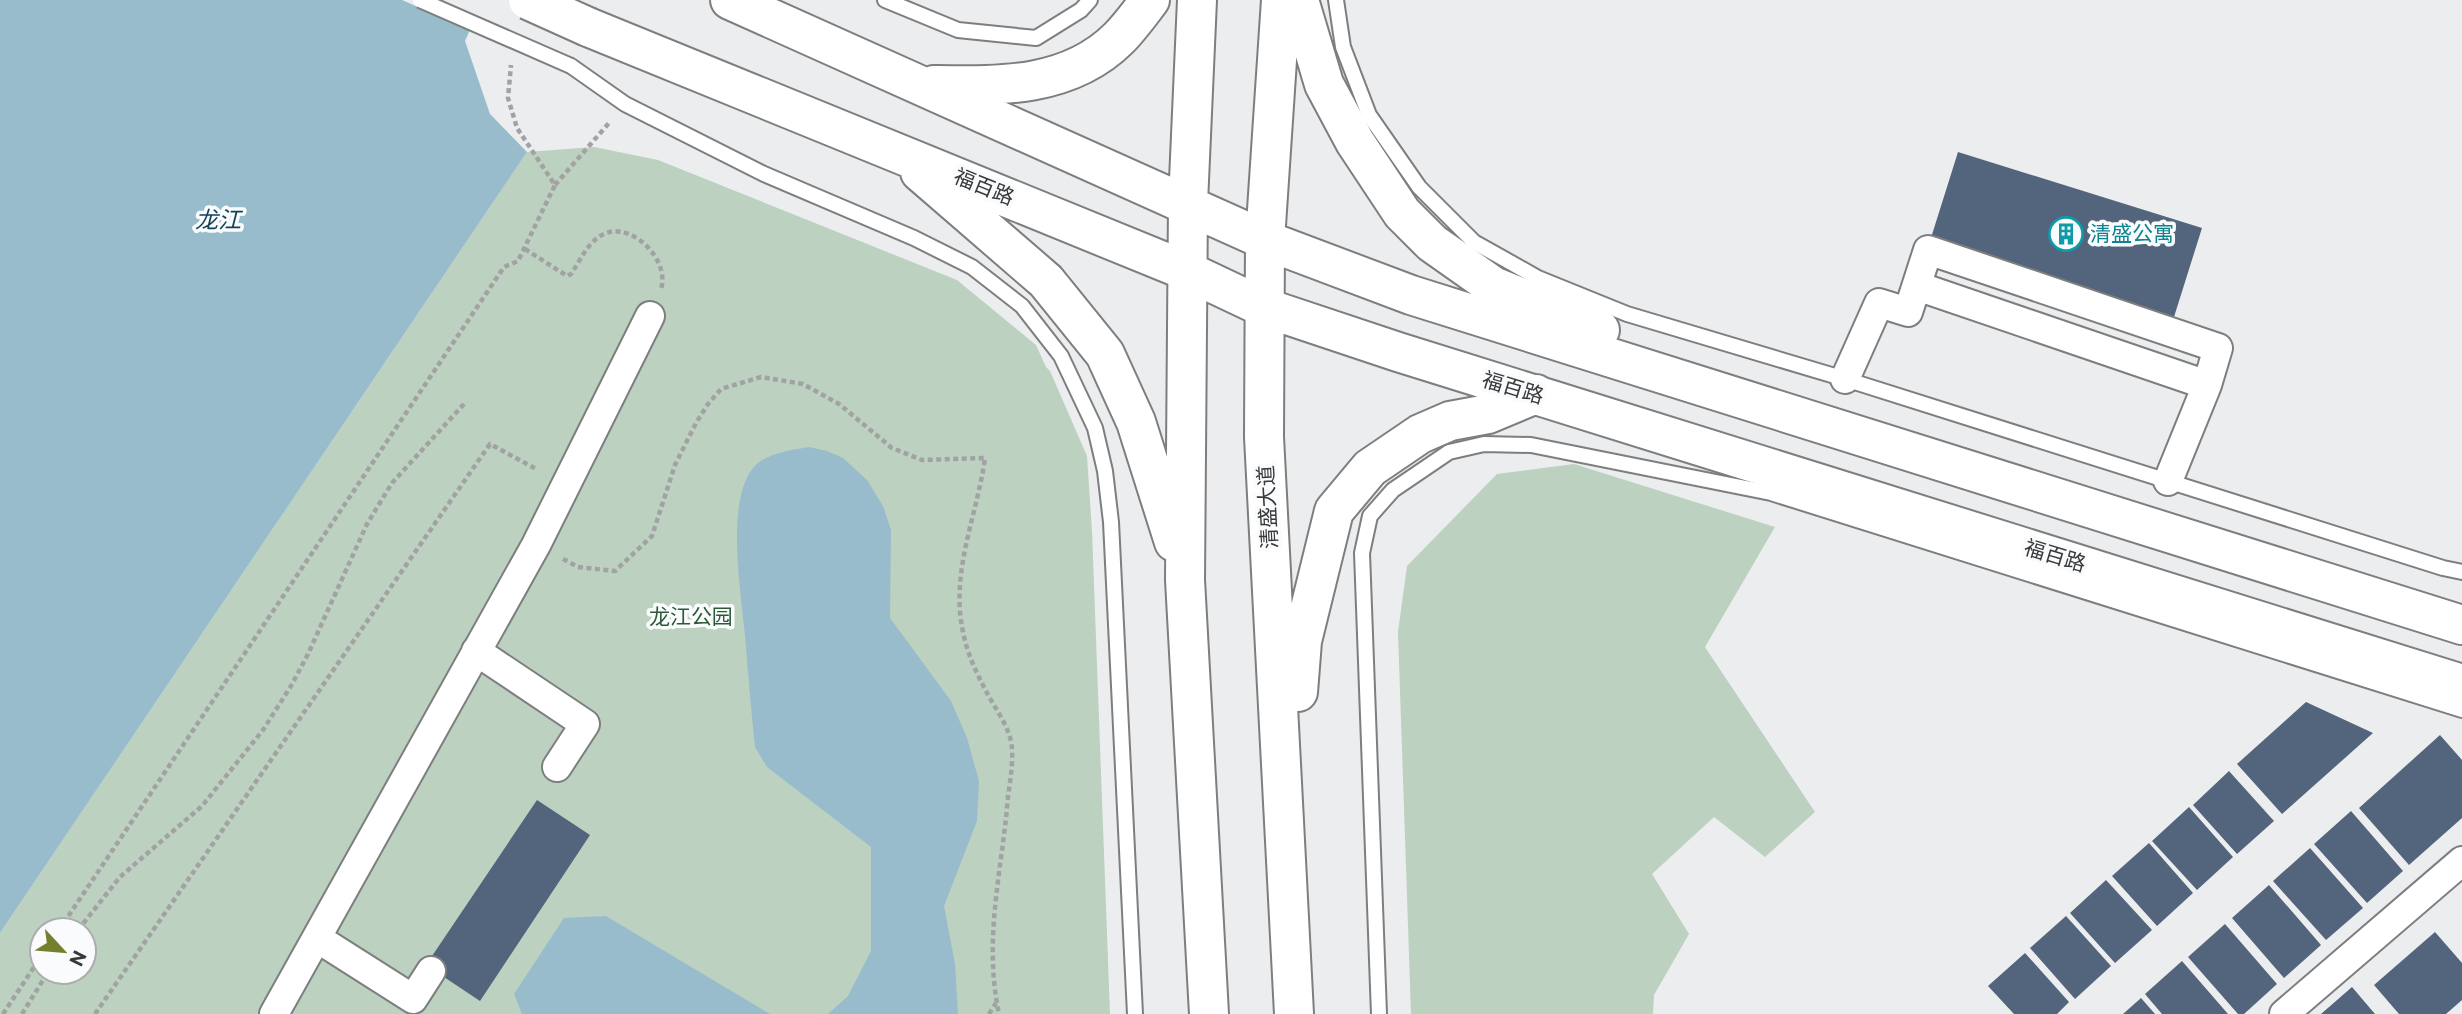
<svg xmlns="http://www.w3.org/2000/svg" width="2462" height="1014" viewBox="0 0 2462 1014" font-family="Commissioner,'Noto Sans SC',sans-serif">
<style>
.green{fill:#bcd1bf;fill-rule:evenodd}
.water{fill:#98bccc}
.pier{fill:#ecedef}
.building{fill:#53647d}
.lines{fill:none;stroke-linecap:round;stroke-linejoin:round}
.lane-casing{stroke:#7d7e7f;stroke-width:18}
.street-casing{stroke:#7d7e7f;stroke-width:32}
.primary-casing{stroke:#7d7e7f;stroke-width:42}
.path{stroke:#a1a2a3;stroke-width:4.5;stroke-dasharray:5 3.5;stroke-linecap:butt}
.lane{stroke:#fff;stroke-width:14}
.street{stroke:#fff;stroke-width:28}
.primary{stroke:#fff;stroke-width:38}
.lane-bridge-casing{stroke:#7d7e7f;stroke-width:18;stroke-linecap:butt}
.primary-bridge-casing{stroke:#7d7e7f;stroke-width:42;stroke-linecap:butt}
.lane-bridge{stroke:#fff;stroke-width:14}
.primary-bridge{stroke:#fff;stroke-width:38}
.labels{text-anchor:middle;stroke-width:7;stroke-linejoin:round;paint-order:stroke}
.street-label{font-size:21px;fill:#38393a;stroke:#f9fbfc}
.culture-label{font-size:21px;fill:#0d838f;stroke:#f9fbfc;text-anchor:start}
.park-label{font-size:21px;fill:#2d5937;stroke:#f9fbfc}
.water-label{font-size:23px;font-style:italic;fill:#124356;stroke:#f9fbfc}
</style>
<rect width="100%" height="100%" fill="#ecedef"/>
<path class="green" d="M594 147 658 160 957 280 1036 345 1046 367 1050 371 1087 456 1092 531 1110 1014H0V933L527 152ZM42 930H84V972H42Z
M1574 464 1775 527 1705 647 1815 812 1765 857 1714 817 1652 874 1689 934 1654 995 1653 1014H1411L1398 632 1407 566 1497 474Z"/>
<path class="water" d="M0 0H483L465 41 490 114 527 152 0 933Z
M809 447 827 451 843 458 867 480 883 506 891 530 890 618 951 701 967 738 979 781 977 821 944 906 955 964 958 1014H828L848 996 871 951V847L767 767 755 747C751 710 748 672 745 635 741 593 725 499 754 467 766 453 792 450 809 447Z
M606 916 770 1014H522L514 994 564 918Z"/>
<path class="pier" d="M402 0H486L473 31Z"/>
<path class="building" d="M1958 152 2202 228 2174 317 1930 241Z
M2306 702 2373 733 2282 814 2237 764Z
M2440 735 2462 760V818L2409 865 2359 808Z
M2229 771 2274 821 2237 854 2193 805Z
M537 800 590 835 480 1001 426 965Z
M2189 807 2233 857 2197 890 2152 841Z
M2351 811 2403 871 2367 903 2314 844Z
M2149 843 2193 893 2157 926 2112 876Z
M2310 848 2363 908 2326 940 2273 881Z
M2106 880 2152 930 2115 963 2070 913Z
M2269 885 2321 945 2284 978 2232 918Z
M2066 916 2111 966 2075 999 2030 948Z
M2225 924 2277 984 2244 1014H2238L2188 957Z
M2435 932 2462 963V1000L2446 1014H2399L2374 985Z
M2025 953 2069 1002 2057 1014H2014L1988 986Z
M2182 961 2228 1014H2162L2145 994Z
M2352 987 2375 1014H2321Z
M2141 998 2155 1014H2123Z"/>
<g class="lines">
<g class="lane-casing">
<path id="lane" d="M885 0 958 30 1036 38 1081 10 1090 0
M1336 0 1343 47 1369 115 1419 187 1474 242 1538 278 1627 314 1845 379 2443 568 2462 572
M571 66 625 104 764 174 914 238 972 267 1022 306 1061 356 1095 428 1105 471 1111 522 1135 1014
M1379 1014 1362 553 1370 516 1393 490 1449 452 1484 444 1531 445 1771 493 2462 710"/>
</g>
<g class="street-casing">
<path id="street" d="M1917 286 2207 385
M1845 379 1879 303 1908 312 1928 250 2218 348 2207 385 2168 481
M476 651 585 724 557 767
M317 938 413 999 431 971
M274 1014 536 545 650 316
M2284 1014 2462 861"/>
</g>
<g class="primary-casing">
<path id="primary" d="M730 0 1265 240 1411 295 2462 625
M1197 0 1188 203 1185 580 1209 1014
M1281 0 1265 240 1264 437 1294 1014
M1299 0 1324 84 1355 142 1402 213 1432 243 1493 286 1600 330
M588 27 1187 271 1263 307 1398 352 2462 684
M934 85C999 86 1069 88 1119 38 1130 27 1140 13 1150 0
M920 172 1046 281 1105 354 1136 422 1174 542
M1298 692 1302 641 1334 511 1370 468 1420 434 1450 421 1488 414 1536 394"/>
</g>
<path class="path" d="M555 185 609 123
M525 249 567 276 571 274C581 260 588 240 606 233 633 223 670 260 661 289
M563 559 578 567 615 571 652 536 675 465 696 423 708 404 721 389 761 377 803 384 839 404 892 448 922 460 985 458C977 516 950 572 963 632 967 653 976 672 986 691 995 709 1011 728 1012 749 1013 765 1010 781 1008 797 1002 871 983 939 999 1014
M59 930 504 267 518 261 555 185 517 128 508 98 511 65
M78 930 120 877 202 806 263 730 291 686 308 654 367 524 392 483 464 404
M3 1014 42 955
M22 1014 48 972
M95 1014 490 444 538 470
M989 1014 996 1003"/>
<use href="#lane" class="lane"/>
<use href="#street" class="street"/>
<use href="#primary" class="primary"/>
<g class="lane-bridge-casing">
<path id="lane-bridge" d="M420 0 571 66"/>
</g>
<g class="primary-bridge-casing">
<path id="primary-bridge" d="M528 0 588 27"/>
</g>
<use href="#lane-bridge" class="lane-bridge"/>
<use href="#primary-bridge" class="primary-bridge"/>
</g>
<defs>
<g id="building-ring" transform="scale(1.75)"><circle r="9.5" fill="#f9fbfc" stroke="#0f9aa8" stroke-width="1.5"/><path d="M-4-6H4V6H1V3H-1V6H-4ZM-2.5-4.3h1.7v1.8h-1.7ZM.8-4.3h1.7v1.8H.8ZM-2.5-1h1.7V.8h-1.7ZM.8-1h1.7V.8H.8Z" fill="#0f9aa8"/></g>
</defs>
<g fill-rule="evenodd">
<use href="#building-ring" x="2066" y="234"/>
</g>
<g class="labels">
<g class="street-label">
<text transform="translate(984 187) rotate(22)" y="7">福百路</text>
<text transform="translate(1513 388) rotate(17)" y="7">福百路</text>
<text transform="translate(1268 507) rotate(-93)" y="7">清盛大道</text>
<text transform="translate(2055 556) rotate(17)" y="7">福百路</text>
</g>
<g class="culture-label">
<text x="2090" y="241">清盛公寓</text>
</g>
<g class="park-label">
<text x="691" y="624">龙江公园</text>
</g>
<g class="water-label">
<text x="218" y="228">龙江</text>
</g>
</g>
<g transform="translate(63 951) rotate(116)"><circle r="33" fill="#f9fbfc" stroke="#acadae" stroke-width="2"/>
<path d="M0-5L12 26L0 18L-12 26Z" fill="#75802c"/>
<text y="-10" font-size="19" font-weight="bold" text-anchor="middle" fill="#38393a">N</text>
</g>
</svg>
